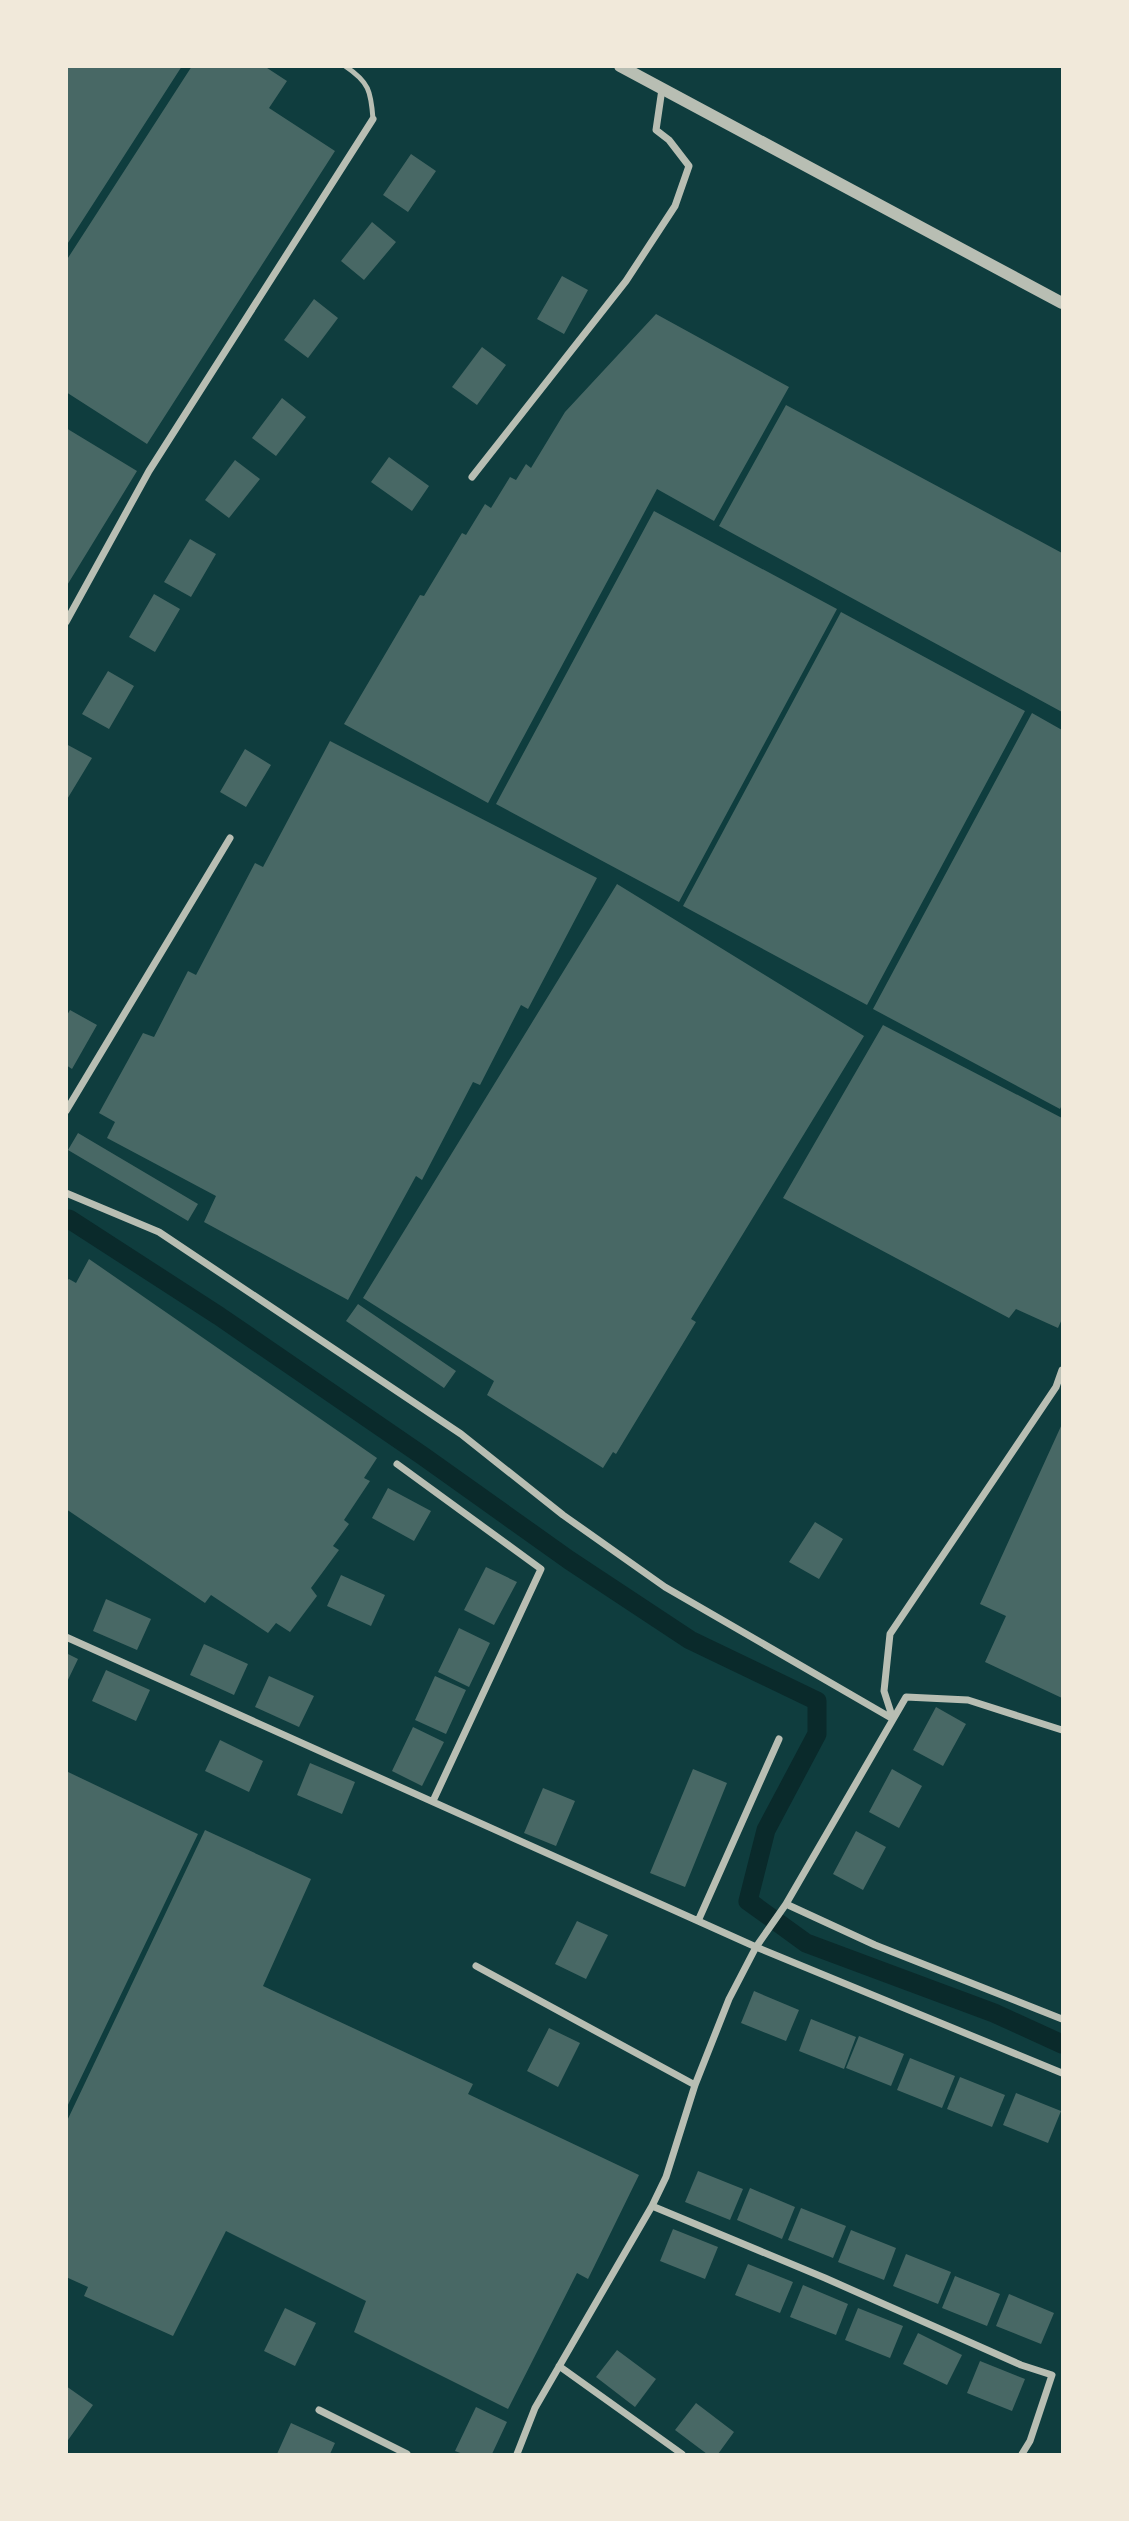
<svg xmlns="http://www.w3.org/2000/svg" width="1129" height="2521" viewBox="0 0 1129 2521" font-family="Bitter,serif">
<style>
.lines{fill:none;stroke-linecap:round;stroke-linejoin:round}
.canal{stroke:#0a2a2b;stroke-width:19}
.building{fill:#486865}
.service{stroke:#b8beb3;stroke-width:5}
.minor{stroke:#b8beb3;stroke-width:7}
.tertiary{stroke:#b8beb3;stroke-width:12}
</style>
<rect width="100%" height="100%" fill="#0f3d3e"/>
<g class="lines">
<path class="canal" d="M69 1219 219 1316 423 1456 569 1560 690 1640 817 1701V1734L766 1830 748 1901 806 1943 994 2013 1062 2044"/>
</g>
<path class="building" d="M66 66H182L66 246Z
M192 66H264L287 81 269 108 335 151 147 444 66 392V261Z
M411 154 436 171 408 212 383 195Z
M372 222 396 242 364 280 341 261Z
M562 276 588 290 564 334 537 319Z
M314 299 338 318 308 358 284 340Z
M656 314 789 387 714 521 657 489 488 803 344 724 420 595 424 596 462 533 466 535 485 504 491 508 510 477 516 480 526 464 531 468 565 412Z
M482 347 506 365 477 405 452 387Z
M282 398 306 417 276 456 252 438Z
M786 405 1062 553V712L719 526Z
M66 428 137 471 66 587Z
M389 457 429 486 412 511 371 482Z
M235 460 260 479 229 518 205 500Z
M654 511 837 609 679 902 496 804Z
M190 539 216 554 191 597 164 582Z
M154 594 180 609 155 652 129 637Z
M841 612 1025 711 867 1005 683 906Z
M108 671 134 686 109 729 82 714Z
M1032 713 1062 730V1105L1060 1109 873 1009Z
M330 741 597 878 528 1009 521 1005 480 1085 473 1082 422 1180 416 1176 348 1300 204 1222 216 1196 107 1138 115 1122 99 1113 143 1033 154 1037 188 971 196 975 255 863 263 867Z
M66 744 92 758 66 801Z
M245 749 271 765 246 807 220 792Z
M617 884 864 1036 691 1319 696 1322 616 1454 613 1452 603 1468 487 1395 494 1381 363 1298Z
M70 1010 97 1025 72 1069 66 1065V1017Z
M883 1025 1062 1118V1319L1058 1328 1016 1309 1009 1318 783 1198Z
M78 1133 198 1204 188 1221 68 1150Z
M89 1259 377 1458 364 1478 370 1481 344 1520 349 1524 333 1546 339 1550 311 1588 317 1596 290 1632 276 1623 268 1633 211 1595 205 1603 66 1509V1281L69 1279 76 1283Z
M358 1304 456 1371 444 1388 346 1321Z
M1062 1424V1698L985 1662 1006 1616 980 1604Z
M388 1488 431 1511 414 1541 372 1518Z
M815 1522 843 1539 819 1579 789 1562Z
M486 1567 517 1582 494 1625 464 1610Z
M341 1575 385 1595 371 1626 327 1606Z
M106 1599 151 1619 137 1650 93 1631Z
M459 1628 490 1643 469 1687 438 1672Z
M204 1644 248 1664 234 1695 190 1675Z
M66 1653 78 1659 66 1684Z
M106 1670 150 1690 136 1721 92 1701Z
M269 1676 314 1696 299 1727 255 1707Z
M435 1676 466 1690 446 1734 415 1720Z
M936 1707 966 1724 943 1766 913 1750Z
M413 1727 444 1742 422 1786 392 1771Z
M220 1740 263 1761 249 1792 205 1771Z
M310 1763 355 1782 342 1814 297 1795Z
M693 1769 727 1783 685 1887 650 1873Z
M892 1769 922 1786 899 1828 869 1812Z
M66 1771 198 1834 66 2109Z
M543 1788 575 1801 556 1846 524 1833Z
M205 1830 311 1879 263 1986 473 2084 468 2094 639 2175 588 2279 577 2273 508 2409 354 2332 366 2301 226 2231 173 2336 84 2296 88 2287 66 2277V2123Z
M856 1831 886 1847 863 1890 833 1874Z
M577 1921 608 1935 586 1979 555 1964Z
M754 1991 799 2010 786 2041 741 2023Z
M811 2019 856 2037 844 2069 799 2051Z
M549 2028 580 2043 558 2087 527 2071Z
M859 2036 904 2054 891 2086 846 2068Z
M910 2058 955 2076 942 2108 897 2090Z
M960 2077 1005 2095 992 2127 947 2109Z
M1016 2093 1061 2111 1048 2143 1003 2125Z
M698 2171 743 2189 730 2220 685 2202Z
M750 2188 795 2207 782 2239 737 2220Z
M801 2208 846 2226 833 2258 788 2240Z
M673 2229 718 2247 705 2279 660 2261Z
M851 2230 896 2248 884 2280 838 2262Z
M906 2254 951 2272 938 2304 893 2286Z
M748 2264 793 2282 780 2313 735 2295Z
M955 2276 1000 2294 987 2326 942 2308Z
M803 2285 848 2304 836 2335 790 2317Z
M1009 2294 1054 2313 1041 2344 996 2326Z
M285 2308 316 2323 295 2366 264 2351Z
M858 2308 903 2326 890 2358 845 2340Z
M918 2333 962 2355 947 2385 903 2364Z
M617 2350 656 2379 635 2407 596 2377Z
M980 2361 1025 2379 1012 2411 967 2393Z
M66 2386 93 2405 66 2443Z
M696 2403 734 2432 718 2454H707L675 2430Z
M476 2407 507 2422 492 2454H463L455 2451Z
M291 2423 335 2443 330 2454H277Z"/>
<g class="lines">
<path class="service" d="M345 66C369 82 371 91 373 119"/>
<path class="minor" d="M472 477 626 281 675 206 689 166 669 140 656 130 662 89
M66 622 149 471 373 119
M66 1111 230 838
M66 1193 159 1232 461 1434 563 1515 665 1587 893 1719
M397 1464 541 1569 433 1801
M66 1637 756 1947 1062 2073
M893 1719 884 1691 890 1634 1056 1387 1062 1370
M786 1904 875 1945 1062 2019
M698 1921 779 1739
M476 1966 695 2085
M652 2206 825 2278 1021 2365 1052 2375 1030 2441 1022 2454
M559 2366 682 2454
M319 2410 407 2454
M517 2454 535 2408 652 2206 666 2177 695 2085 729 1999 756 1947 786 1904 906 1697 968 1700 1062 1730"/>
<path class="tertiary" d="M620 66 1062 303"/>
</g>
<rect width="1129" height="2521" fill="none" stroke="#f1e9da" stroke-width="136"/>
</svg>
